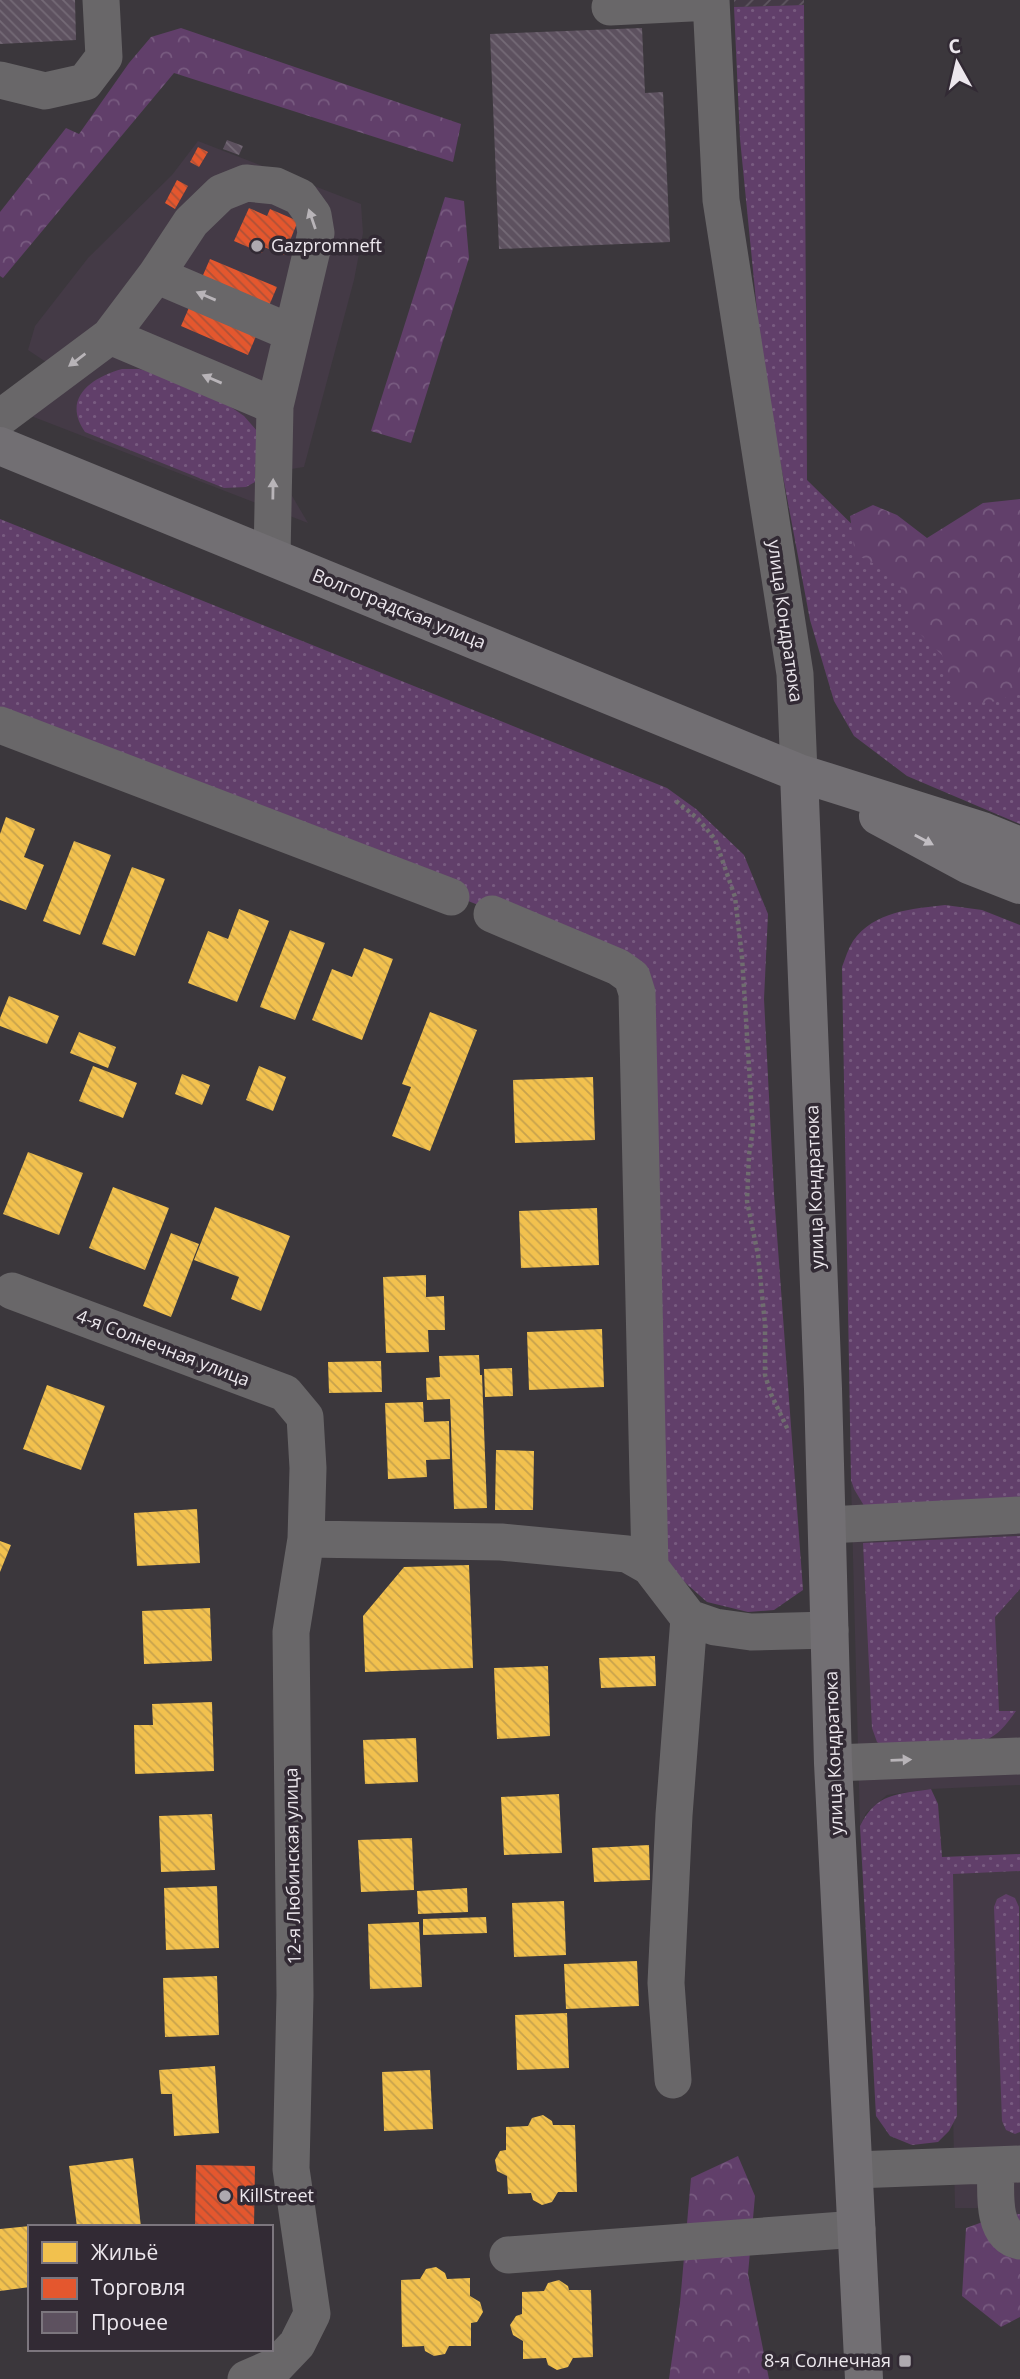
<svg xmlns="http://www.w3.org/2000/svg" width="1020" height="2379" viewBox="0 0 1020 2379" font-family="'Open Sans',sans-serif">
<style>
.built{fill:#443a46}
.industrial{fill:url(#industrial-furrows)}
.grass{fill:url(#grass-dots)}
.forest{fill:url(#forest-crowns)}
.homes{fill:url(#homes-back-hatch)}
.shops{fill:url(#shops-back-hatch)}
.building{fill:url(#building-back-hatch)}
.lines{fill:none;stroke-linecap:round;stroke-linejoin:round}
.path{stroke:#6f6d6f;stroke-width:4.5;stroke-dasharray:3.5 3.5;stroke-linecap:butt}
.minor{stroke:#696769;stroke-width:37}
.major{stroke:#726f73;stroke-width:38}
.oneway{fill:#b8b4b8}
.oneway2{fill:#c1bdc2}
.poi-dot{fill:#aea9af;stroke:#322a34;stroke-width:2.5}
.labels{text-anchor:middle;stroke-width:7;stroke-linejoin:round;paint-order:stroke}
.poi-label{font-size:18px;fill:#ece7ed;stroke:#322a34;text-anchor:start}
.street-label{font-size:18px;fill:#ece7ed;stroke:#322a34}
</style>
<defs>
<pattern id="industrial-furrows" width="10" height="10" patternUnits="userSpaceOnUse" patternTransform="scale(1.75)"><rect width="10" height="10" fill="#443a46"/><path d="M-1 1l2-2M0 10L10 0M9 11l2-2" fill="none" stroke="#5f5661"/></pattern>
<pattern id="grass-dots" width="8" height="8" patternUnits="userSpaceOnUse" patternTransform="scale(1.75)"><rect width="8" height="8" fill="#613f6a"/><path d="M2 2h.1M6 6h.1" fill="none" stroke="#785b80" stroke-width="1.8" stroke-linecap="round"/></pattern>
<pattern id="forest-crowns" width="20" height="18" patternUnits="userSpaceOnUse" patternTransform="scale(1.75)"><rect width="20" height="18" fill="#613f6a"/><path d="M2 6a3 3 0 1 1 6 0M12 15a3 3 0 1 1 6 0" fill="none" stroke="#785b80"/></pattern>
<pattern id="homes-back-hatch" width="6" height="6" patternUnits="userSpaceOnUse" patternTransform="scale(1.75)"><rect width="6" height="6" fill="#f2c14e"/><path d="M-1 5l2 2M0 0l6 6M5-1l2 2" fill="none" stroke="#c7a24c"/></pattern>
<pattern id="shops-back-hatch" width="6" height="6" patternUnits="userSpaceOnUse" patternTransform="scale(1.75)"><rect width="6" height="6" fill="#e4572e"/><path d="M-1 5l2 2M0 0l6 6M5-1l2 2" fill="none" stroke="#ad5137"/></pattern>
<pattern id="building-back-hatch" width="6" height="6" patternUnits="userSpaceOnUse" patternTransform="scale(1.75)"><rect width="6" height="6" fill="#5d515f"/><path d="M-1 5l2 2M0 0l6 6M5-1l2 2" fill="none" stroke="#746a76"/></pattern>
</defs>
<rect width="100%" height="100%" fill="#3b373c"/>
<path class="built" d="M198 141 361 204 363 233 354 280 304 467 285 470 288 489 308 523 0 404 55 368 28 350 35 326 88 258 172 175Z
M851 1480 854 1489 1020 1506V1785L931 1789 887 1795 866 1813 860 1826Z
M1020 1865V2230L1006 2208H955L948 1867Z"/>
<path class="industrial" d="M734 0H804V5L734 7Z"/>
<path class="grass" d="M804 5 807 480 876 548 1020 568V824L907 776 854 736 834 701 810 620 778 450 759 331 740 139 734 7Z
M122 369H139L158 374 228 405 244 416 257 431 255 482 246 487 224 488 85 432C62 399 90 378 122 369Z
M0 519 667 788 696 809 744 855 768 914 764 999 774 1194 803 1590 774 1610 748 1612 707 1602 671 1570 663 1547 646 971 0 717Z
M945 905 982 910 1020 925V1506L866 1509 854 1489 851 1480 842 967C845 959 848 949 853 941 874 911 912 909 945 905Z
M1020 1536V1589L995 1617 999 1711H1016C1009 1721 1001 1732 990 1738 969 1751 914 1748 887 1749L877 1742 872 1728 863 1543Z
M931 1789 938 1804 942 1857 1020 1854V1871L953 1874 957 2116 949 2131 938 2142 912 2145 890 2136 876 2116 860 1826C876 1793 898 1794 931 1789Z
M1006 1894 1015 1898 1019 1907 1020 2132 1015 2134 1006 2130 1002 2121 994 1907 997 1899Z"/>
<path class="forest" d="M181 28 461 124 453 162 174 73 3 278 0 276V212L66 128 79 134 129 63 151 37Z
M445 197 464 201 469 258 411 443 371 431Z
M1020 499V693L989 703 956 697 942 655 914 628 896 575 855 554 850 516 873 505 897 515 927 538 983 503Z
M738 2156 755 2196 748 2274 769 2379H669L680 2303 691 2178Z
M1020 2214V2317L1001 2327 962 2296 966 2228 1002 2215Z"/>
<path class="homes" d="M6 817 35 829 24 857 44 865 26 910 0 900V834Z
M74 841 111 855 80 935 43 921Z
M132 867 165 879 135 956 102 944Z
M239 909 269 921 237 1002 188 983 208 931 228 939Z
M290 930 325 943 295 1020 260 1007Z
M364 948 393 959 362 1040 312 1020 332 969 352 977Z
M9 996 59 1016 47 1044 0 1026V1018Z
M430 1012 477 1030 430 1151 392 1136 411 1087 402 1084Z
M79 1032 116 1047 108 1068 70 1053Z
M93 1066 137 1083 123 1118 79 1101Z
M259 1066 286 1077 273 1111 246 1100Z
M182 1074 210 1085 202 1105 175 1094Z
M593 1077 595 1140 515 1143 513 1080Z
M28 1152 83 1173 59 1235 3 1214Z
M113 1187 169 1208 145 1270 89 1248Z
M215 1207 290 1236 261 1311 231 1299 239 1277 194 1260Z
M597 1208 599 1265 521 1268 519 1211Z
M171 1233 199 1244 171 1317 143 1306Z
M426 1275V1297L444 1296 445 1330H428L429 1352 386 1353 383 1277Z
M602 1329 604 1387 529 1390 527 1332Z
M479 1355 480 1375H482L487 1508 454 1509 450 1399 427 1400 426 1378 440 1377 439 1356Z
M381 1361 382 1392 329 1393 328 1362Z
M512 1368 513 1396 485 1397 484 1369Z
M47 1385 105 1406 81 1470 23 1449Z
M423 1402 424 1422 449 1421 450 1459 426 1460 427 1477 388 1479 385 1403Z
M496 1450 534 1451 533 1510H495Z
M197 1509 200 1563 137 1566 134 1513Z
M0 1541 11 1545 0 1572Z
M469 1565 473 1668 365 1672 363 1616 404 1567Z
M210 1608 212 1661 144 1664 142 1611Z
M655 1656 656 1686 601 1688 599 1658Z
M548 1666 550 1736 497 1739 494 1668Z
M212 1702 214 1771 135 1774 134 1725H153L152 1704Z
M416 1738 418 1782 365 1784 363 1740Z
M559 1794 562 1853 504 1855 501 1797Z
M212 1814 215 1870 161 1872 159 1816Z
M412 1838 414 1890 361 1892 358 1840Z
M649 1845 650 1880 594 1882 592 1848Z
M217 1886 219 1948 166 1950 164 1888Z
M467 1888 468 1912 418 1914 417 1891Z
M564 1901 566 1955 514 1957 512 1903Z
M486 1917 487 1933 423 1935V1919Z
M419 1922 422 1987 370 1989 368 1924Z
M637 1961 639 2006 566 2009 564 1964Z
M217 1976 219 2035 165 2037 163 1978Z
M567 2013 569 2068 517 2070 515 2015Z
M215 2066 219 2133 174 2136 172 2094H161L159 2070Z
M430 2070 433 2129 384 2131 382 2072Z
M543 2115 552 2121 553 2125H575L577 2192H558L552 2202 542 2205 533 2200 531 2193 508 2194 507 2176 497 2171 495 2160 500 2151 506 2150V2127L528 2126 532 2118Z
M133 2158 141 2227H77L69 2166Z
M30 2226V2287L0 2291V2229Z
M436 2267 445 2273 447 2279 470 2278V2296L480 2302 483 2312 477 2322 471 2323V2346H449L445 2354 434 2356 425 2351 424 2346 402 2347 401 2280 420 2279 426 2269Z
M559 2280 568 2286 569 2290H591L593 2357 573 2358 568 2367 557 2370 548 2365 546 2358 523 2359V2341L513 2335 510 2325 516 2316 522 2314V2292L544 2291 548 2283Z"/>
<path class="shops" d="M198 147 208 152 199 167 190 162Z
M177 180 188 186 175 209 165 203Z
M249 208 267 216 270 209 298 221 284 255 264 247 262 253 234 241Z
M210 259 277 287 248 355 181 326Z
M196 2165 255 2166 254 2227H195Z"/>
<path class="building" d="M0 0H75L76 40 0 44Z
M642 28 645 93 663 92 670 242 499 249 490 34Z
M227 140 243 146 239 155 223 149Z"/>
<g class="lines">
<path class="path" d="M676 801 698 819 715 839 735 897 742 957 753 1129 749 1155 747 1201 758 1255 765 1324V1375L771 1394 788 1430"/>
<path class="minor" d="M711 0 721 200 795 674 799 773
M610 7 711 2
M0 80 45 91 85 82 104 57 101 0
M156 275 292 333
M110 336 275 406
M0 418 110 336 156 275 191 222 221 193 246 183 276 186 300 197 313 215 316 233 275 406 272 557
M0 725 451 897
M492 914 618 967 632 977 637 993 650 1567
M12 1291 285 1393 305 1417 308 1468 306 1539 291 1632 295 1995 291 2169 312 2314 297 2344 276 2366 246 2379
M828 1525 1020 1515
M306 1539 501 1542 627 1554 650 1567 689 1618 715 1627 751 1632 830 1630
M833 1763 1020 1756
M673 2080 666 1983 674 1815 689 1618
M996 2165C996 2188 990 2235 1020 2241
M854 2170 1020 2164
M508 2255 857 2229"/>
<path class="major" d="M0 446 799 773 983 831 1020 846
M799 773 823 1389 833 1763 864 2379
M878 816 969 865 1020 885"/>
</g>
<defs><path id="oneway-solid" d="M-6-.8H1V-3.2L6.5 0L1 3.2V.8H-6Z" transform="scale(1.75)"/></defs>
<g class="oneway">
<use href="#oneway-solid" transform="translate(312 219) rotate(-109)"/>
<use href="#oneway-solid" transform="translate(206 296) rotate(-157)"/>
<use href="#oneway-solid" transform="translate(77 360) rotate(143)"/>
<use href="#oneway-solid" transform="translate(212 379) rotate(-157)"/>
<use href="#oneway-solid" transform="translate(273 489) rotate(-89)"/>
<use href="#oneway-solid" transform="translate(901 1760) rotate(-2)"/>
</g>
<use class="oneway2" href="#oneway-solid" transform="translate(924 840) rotate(28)"/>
<g class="poi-dot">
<circle cx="257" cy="246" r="7"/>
<circle cx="225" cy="2196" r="7"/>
<rect x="898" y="2354" width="14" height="14" rx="3.5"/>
</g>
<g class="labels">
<g class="poi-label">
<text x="271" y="252">Gazpromneft</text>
<text x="239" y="2202">KillStreet</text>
<text x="891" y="2367" text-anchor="end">8-я Солнечная</text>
</g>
<g class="street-label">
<text transform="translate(399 609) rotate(22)" y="6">Волгоградская улица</text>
<text transform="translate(785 621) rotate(82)" y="6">улица Кондратюка</text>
<text transform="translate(815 1187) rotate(-92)" y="6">улица Кондратюка</text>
<text transform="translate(163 1348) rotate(21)" y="6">4-я Солнечная улица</text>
<text transform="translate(834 1753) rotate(-92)" y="6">улица Кондратюка</text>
<text transform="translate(293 1866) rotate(-91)" y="6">12-я Любинская улица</text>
</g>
</g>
<rect x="28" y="2225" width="245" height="126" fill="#322a34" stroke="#7c767e" stroke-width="2"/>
<rect x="42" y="2242" width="35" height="21" fill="#f2c14e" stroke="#7c767e" stroke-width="2"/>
<text x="91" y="2260" font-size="21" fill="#ece7ed">Жильё</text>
<rect x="42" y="2278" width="35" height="21" fill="#e4572e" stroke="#7c767e" stroke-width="2"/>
<text x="91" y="2295" font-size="21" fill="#ece7ed">Торговля</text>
<rect x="42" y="2312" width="35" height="21" fill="#5d515f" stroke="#7c767e" stroke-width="2"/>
<text x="91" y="2330" font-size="21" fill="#ece7ed">Прочее</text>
<g transform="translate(957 63) rotate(352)" stroke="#322a34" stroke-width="5" paint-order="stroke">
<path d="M0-5L12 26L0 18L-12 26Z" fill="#ece7ed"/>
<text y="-10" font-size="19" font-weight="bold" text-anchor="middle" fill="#ece7ed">С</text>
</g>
</svg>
